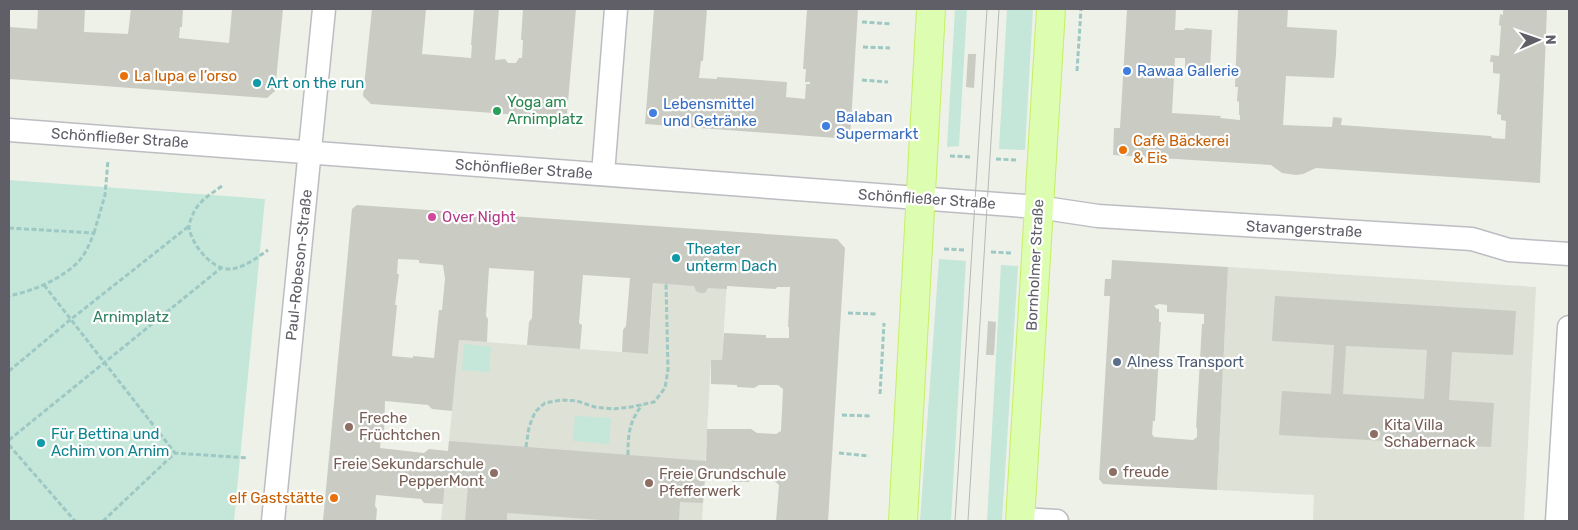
<svg xmlns="http://www.w3.org/2000/svg" width="1578" height="530" viewBox="0 0 1578 530" font-family="Rubik,sans-serif">
<style>
.education{fill:#dde1d6}
.green{fill:#c5e7d9}
.building{fill:#caccc4;fill-rule:evenodd}
.lines{fill:none;stroke-linecap:round;stroke-linejoin:round}
.minor-casing{stroke:#bdbcc3;stroke-width:25}
.primary-casing{stroke:#c5f062;stroke-width:30}
.path{stroke:#9ec8c3;stroke-width:3;stroke-dasharray:5 2.5;stroke-linecap:butt}
.minor{stroke:#fff;stroke-width:22}
.primary{stroke:#ddfeb0;stroke-width:28}
.tram{stroke:#b8b8b9;stroke-width:1}
.shop-dot{fill:#3f7fe0;stroke:#fff;stroke-width:2}
.food-dot{fill:#e8710a;stroke:#fff;stroke-width:2}
.culture-dot{fill:#0f9aa8;stroke:#fff;stroke-width:2}
.leisure-dot{fill:#2e9e5b;stroke:#fff;stroke-width:2}
.hotel-dot{fill:#d1479c;stroke:#fff;stroke-width:2}
.service-dot{fill:#5c6f8a;stroke:#fff;stroke-width:2}
.education-dot{fill:#8d6e63;stroke:#fff;stroke-width:2}
.labels{text-anchor:middle;stroke-width:4.5;stroke-linejoin:round;paint-order:stroke}
.shop-label{font-size:15px;fill:#366cbe;stroke:#fff;text-anchor:start}
.food-label{font-size:15px;fill:#c56008;stroke:#fff;text-anchor:start}
.culture-label{font-size:15px;fill:#0d838f;stroke:#fff;text-anchor:start}
.leisure-label{font-size:15px;fill:#27864d;stroke:#fff;text-anchor:start}
.street-label{font-size:15px;fill:#605f68;stroke:#fff}
.hotel-label{font-size:15px;fill:#b23c85;stroke:#fff;text-anchor:start}
.park-label{font-size:15px;fill:#358165;stroke:#fff}
.service-label{font-size:15px;fill:#4e5e75;stroke:#fff;text-anchor:start}
.education-label{font-size:15px;fill:#785e54;stroke:#fff;text-anchor:start}
</style>
<rect width="100%" height="100%" fill="#eef1e8"/>
<path class="education" d="M658 227 730 232 722 360H711L702 521H441L459 340 648 354Z
M1228 267 1536 287 1524 521H1313L1314 495 1217 490Z"/>
<path class="green" d="M955 9H967L959 146 947 147Z
M1007 9H1033L1025 150 999 149Z
M9 180 265 199 234 521H9Z
M939 259 966 261 951 521H920Z
M1001 265 1018 266 1002 521H987Z
M464 344 491 347 489 372 462 370Z
M575 416 611 418 609 444 573 441Z"/>
<path class="building" d="M38 9H85L84 32 128 34 131 9H183L182 27H180L179 38 229 43 232 9H283L275 91 267 98 9 79V27L37 29Z
M372 9H426L422 54 471 58 472 45H471L474 9H499L495 60 505 59 508 63H516L519 58H522L523 40H521L523 9H576L567 114 561 118 371 104 363 96Z
M654 9H707L703 61H701L699 78 717 79V77L787 82 786 97 805 99 806 84H810V82H805L806 69H803L807 9H858L850 139 645 124Z
M1127 9H1176L1175 30H1184L1185 28 1212 30 1210 71 1185 69V58H1175L1172 113 1221 116 1220 118 1240 120V115H1239V102L1237 101 1238 87H1235L1238 9H1288L1287 27 1337 30 1336 54 1334 78 1286 76 1283 125 1332 127 1333 117 1342 118 1341 125 1491 136 1492 138 1505 139 1506 121 1501 120V115L1497 114 1500 74 1493 73V62H1490L1491 55 1499 56 1501 26 1499 25 1500 14 1503 15V10L1507 9H1547L1540 183 1316 168 1303 174 1296 175 1282 173 1271 165 1113 155 1114 128H1120Z
M968 54H976L974 88 966 87Z
M357 205 837 239 845 248 828 521H776L779 485 773 480H753L748 482H732V479L705 478 703 503 680 502 679 521H614L507 513V521H465L468 485 445 483 443 504 424 503 421 499 376 495 375 506 377 509 376 521H323L352 209ZM398 259 419 260V263L443 265 445 279 442 310H439L434 358 413 356V358L392 356 397 305H395L399 274H397ZM489 268 534 271 532 318 529 322 527 345 580 349 582 325 579 323 583 275 630 278 626 326 623 330 622 352 648 354 653 283 694 286 696 291 700 293H705L708 288 727 289V286L776 289 777 287H790L788 327H789V338H766V335L724 333 722 360H711V384L737 385V387L754 388 759 385H778L783 389 781 431 776 434 757 433 751 429H707L706 461 449 441 448 451 429 449 424 453 380 448 381 438 384 435 385 401 428 405 432 409 452 411 459 340 487 342 488 319 486 316Z
M1112 260 1228 267 1217 490 1103 484 1099 479 1110 296H1104L1105 279H1111ZM1159 304 1167 305V312L1204 314V324H1202L1199 377 1196 428 1197 427V437L1193 440 1154 437 1152 434 1153 421H1155L1161 322H1159V309H1157L1154 306Z
M1275 296 1516 311 1513 355 1452 352 1449 400 1494 403 1491 447 1279 435 1282 391 1331 394 1334 345 1272 341ZM1346 346 1427 350 1424 399 1343 394Z
M988 321 996 322 994 355H986Z"/>
<g class="lines">
<g class="minor-casing">
<path id="minor" d="M9 130 1038 207 1098 216 1472 239 1509 250 1569 254
M603 174 616 9
M1020 519 1057 521
M273 521 324 9
M1557 521 1569 327"/>
</g>
<g class="primary-casing">
<path id="primary" d="M903 521 931 9
M1020 521 1051 9"/>
</g>
<path class="path" d="M862 22 892 24
M863 47 890 48
M1077 71 1081 9
M862 80 888 82
M950 156 972 157
M996 159 1016 160
M222 186C211 194 200 200 194 212 192 216 189 223 189 227 191 244 212 270 230 269 244 268 256 258 268 250
M9 228 94 233C90 243 86 253 79 261 62 279 33 291 9 296
M94 233 105 195 108 160
M944 249 966 250
M991 252 1011 253
M44 285 175 453
M848 313 876 314
M9 371 70 320 189 226
M880 394 884 323
M842 415 871 416
M9 440 221 268
M9 445 75 521
M526 447 529 427 535 412 545 403 561 400 577 401 595 407 613 409 631 407 654 402 665 388 668 370 666 283
M839 453 869 456
M628 455C628 434 629 422 642 405
M103 521 175 453 248 458"/>
<use href="#minor" class="minor"/>
<use href="#primary" class="primary"/>
<path class="tram" d="M955 521 987 9
M968 521 999 9"/>
</g>
<g class="shop-dot">
<circle cx="1127" cy="71" r="5"/>
<circle cx="653" cy="113" r="5"/>
<circle cx="826" cy="126" r="5"/>
</g>
<g class="food-dot">
<circle cx="124" cy="76" r="5"/>
<circle cx="1123" cy="150" r="5"/>
<circle cx="334" cy="498" r="5"/>
</g>
<g class="culture-dot">
<circle cx="257" cy="83" r="5"/>
<circle cx="676" cy="258" r="5"/>
<circle cx="41" cy="443" r="5"/>
</g>
<circle class="leisure-dot" cx="497" cy="111" r="5"/>
<circle class="hotel-dot" cx="432" cy="217" r="5"/>
<circle class="service-dot" cx="1117" cy="362" r="5"/>
<g class="education-dot">
<circle cx="349" cy="427" r="5"/>
<circle cx="1374" cy="434" r="5"/>
<circle cx="1113" cy="472" r="5"/>
<circle cx="494" cy="473" r="5"/>
<circle cx="649" cy="483" r="5"/>
</g>
<g class="labels">
<g class="shop-label">
<text x="1137" y="76">Rawaa Gallerie</text>
<text x="663" y="109">Lebensmittel<tspan x="663" dy="17">und Getränke</tspan></text>
<text x="836" y="122">Balaban<tspan x="836" dy="17">Supermarkt</tspan></text>
</g>
<g class="food-label">
<text x="134" y="81">La lupa e l’orso</text>
<text x="1133" y="146">Cafè Bäckerei<tspan x="1133" dy="17">&amp; Eis</tspan></text>
<text x="324" y="503" text-anchor="end">elf Gaststätte</text>
</g>
<g class="culture-label">
<text x="267" y="88">Art on the run</text>
<text x="686" y="254">Theater<tspan x="686" dy="17">unterm Dach</tspan></text>
<text x="51" y="439">Für Bettina und<tspan x="51" dy="17">Achim von Arnim</tspan></text>
</g>
<g class="leisure-label">
<text x="507" y="107">Yoga am<tspan x="507" dy="17">Arnimplatz</tspan></text>
</g>
<g class="street-label">
<text transform="translate(120 138) rotate(4)" y="5">Schönfließer Straße</text>
<text transform="translate(524 169) rotate(4)" y="5">Schönfließer Straße</text>
<text transform="translate(927 199) rotate(4)" y="5">Schönfließer Straße</text>
<text transform="translate(1304 229) rotate(3)" y="5">Stavangerstraße</text>
<text transform="translate(299 265) rotate(-84)" y="5">Paul-Robeson-Straße</text>
<text transform="translate(1035 265) rotate(-87)" y="5">Bornholmer Straße</text>
</g>
<g class="hotel-label">
<text x="442" y="222">Over Night</text>
</g>
<g class="park-label">
<text x="131" y="322">Arnimplatz</text>
</g>
<g class="service-label">
<text x="1127" y="367">Alness Transport</text>
</g>
<g class="education-label">
<text x="359" y="423">Freche<tspan x="359" dy="17">Früchtchen</tspan></text>
<text x="1384" y="430">Kita Villa<tspan x="1384" dy="17">Schabernack</tspan></text>
<text x="484" y="469" text-anchor="end">Freie Sekundarschule<tspan x="484" dy="17">PepperMont</tspan></text>
<text x="1123" y="477">freude</text>
<text x="659" y="479">Freie Grundschule<tspan x="659" dy="17">Pfefferwerk</tspan></text>
</g>
</g>
<rect width="1578" height="530" fill="none" stroke="#605f68" stroke-width="20"/>
<g transform="translate(1538 40) rotate(88)" stroke="#ffffff" stroke-width="4" paint-order="stroke">
<path d="M0-4L9 19L0 12L-9 19Z" fill="#605f68"/>
<text y="-8" font-size="14" font-weight="bold" text-anchor="middle" fill="#605f68">N</text>
</g>
</svg>
